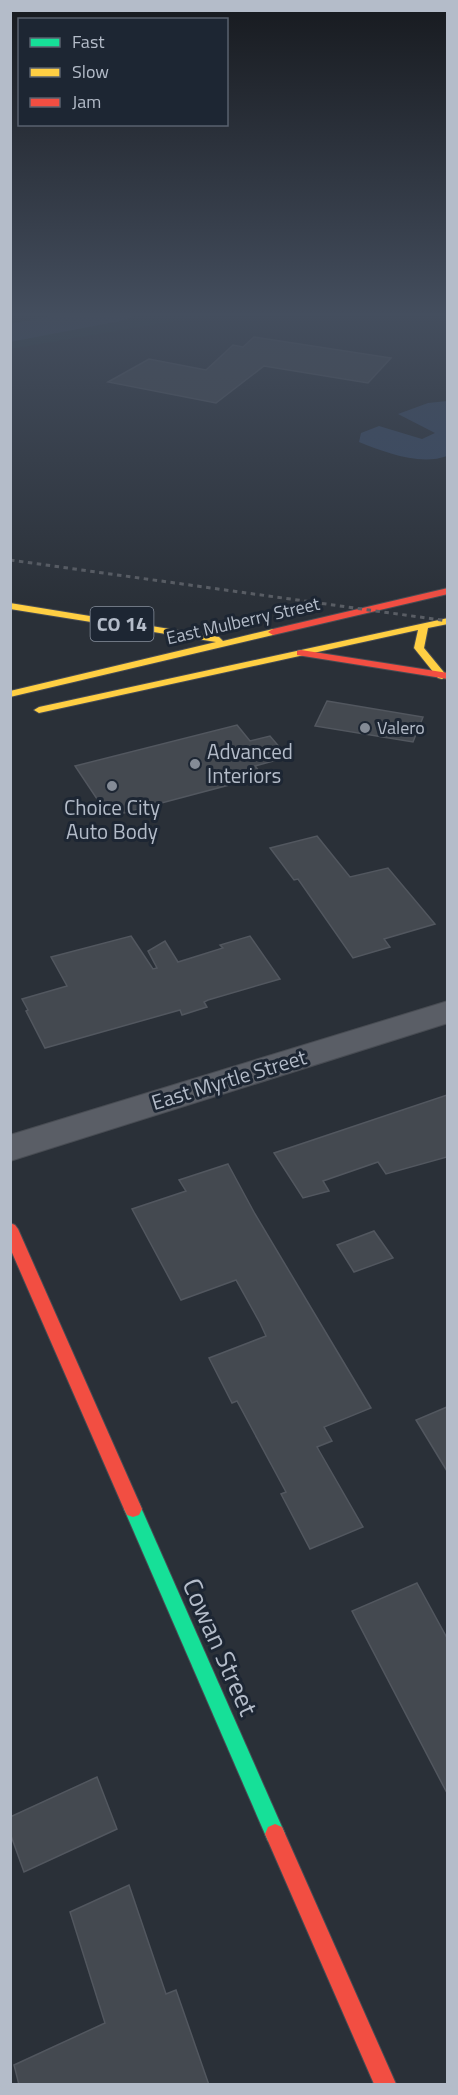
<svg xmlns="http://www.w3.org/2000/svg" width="458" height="2095" viewBox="0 0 458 2095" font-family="'Titillium Web',sans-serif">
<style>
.green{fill:#273a3e}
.water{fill:#384963}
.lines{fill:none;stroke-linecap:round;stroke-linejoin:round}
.river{fill:#384963;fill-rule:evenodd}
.building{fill:#444950;stroke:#52575f;stroke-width:1.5}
.street-casing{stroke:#484c53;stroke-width:2}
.fast-casing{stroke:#484c53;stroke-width:2}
.slow-casing{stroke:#484c53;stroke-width:2}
.jam-casing{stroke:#484c53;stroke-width:2}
.street{fill:#5a5e66;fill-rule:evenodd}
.fast{fill:#16e098;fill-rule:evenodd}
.slow{fill:#ffcf43;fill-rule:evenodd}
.jam{fill:#f24e42;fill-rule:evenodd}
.rail{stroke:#595d64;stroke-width:3;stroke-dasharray:4.5 4.5;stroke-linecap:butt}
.poi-dot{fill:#848b96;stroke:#1d2633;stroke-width:2}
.labels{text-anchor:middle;stroke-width:6;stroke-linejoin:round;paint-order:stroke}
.far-street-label{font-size:18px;fill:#b4bcc9;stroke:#1d2633}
.far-poi-label{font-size:18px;fill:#b4bcc9;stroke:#1d2633;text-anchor:start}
.shield{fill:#1d2633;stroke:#878f9c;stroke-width:1.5}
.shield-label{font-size:20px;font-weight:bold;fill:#b4bcc9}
.poi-label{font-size:21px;fill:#b4bcc9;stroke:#1d2633;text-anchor:start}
.street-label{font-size:21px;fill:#b4bcc9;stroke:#1d2633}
.near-street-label{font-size:26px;fill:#b4bcc9;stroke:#1d2633}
</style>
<rect width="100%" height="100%" fill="#2a3038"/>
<path class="green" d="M11 312H287L192 318 11 349Z"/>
<path class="water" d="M447 401V456C420 466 384 452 359 442L361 433 379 426 422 439 435 433 398 414 428 403Z"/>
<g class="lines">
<path class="river" d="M73 312H134L130 318 120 321 10 342V324Z"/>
</g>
<path class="building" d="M254 337 391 358 368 383 264 366 216 403 108 382 149 359 206 370 233 345 243 347Z
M327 701 423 717 413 742 315 726Z
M237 725 250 741 270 736 288 757 255 766 263 776 109 817 75 766Z
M317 836 350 877 388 868 435 924 384 939 390 947 353 958 298 879 294 880 270 848Z
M131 936 153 969 157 968 148 951 165 941 178 962 223 948 220 945 250 936 280 979 208 1000 204 1002 207 1007 182 1015 180 1010 45 1048 26 1011 28 1010 22 999 67 986 51 957Z
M447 1095V1157L386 1174 378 1162 323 1181 329 1191 303 1198 274 1153Z
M228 1164 255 1214 371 1408 324 1427 332 1441 317 1447 363 1527 310 1549 281 1494 286 1492 237 1401 232 1403 209 1358 266 1336 260 1323 236 1280 181 1300 132 1209 186 1191 179 1180Z
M374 1231 393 1258 354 1272 337 1245Z
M447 1407V1471L416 1420Z
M417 1583 447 1638V1793L352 1611Z
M97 1777 117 1829 24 1872 10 1833V1817Z
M129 1885 166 1994 176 1990 209 2085H19L14 2065 105 2023 70 1912Z"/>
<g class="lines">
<g class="street-casing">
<path id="street" d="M448 1001V1023L10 1161V1135Z"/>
</g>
<g class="fast-casing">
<path id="fast" d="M133 1501 139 1503 282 1827 285 1834 282 1841 275 1844 268 1841 124 1509 127 1503Z"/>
</g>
<g class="slow-casing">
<path id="slow" d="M10 603 219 637 223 641 273 629 278 632 273 635 10 697V691L216 642 10 609Z
M448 618V624L428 628 424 648 447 676 442 679 438 678 414 648 418 630 39 713 34 710 39 707Z"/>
</g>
<g class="jam-casing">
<path id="jam" d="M448 588V594L273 635 268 632 273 629Z
M301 650 448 673V679L297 655V651Z
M10 1223 15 1225 18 1229 142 1509 139 1515 133 1517 127 1515 124 1509 10 1248Z
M275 1824 282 1827 396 2084H374L265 1834 268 1827Z"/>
</g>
<use href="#street" class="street"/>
<use href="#fast" class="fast"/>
<use href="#slow" class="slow"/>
<use href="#jam" class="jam"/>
<path class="rail" d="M10 560 448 621"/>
</g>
<linearGradient id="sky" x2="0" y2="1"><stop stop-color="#171a1f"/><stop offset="0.52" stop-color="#444e5e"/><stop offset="1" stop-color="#444e5e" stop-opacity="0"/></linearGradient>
<rect width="458" height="605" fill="url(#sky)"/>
<g class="poi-dot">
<circle cx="365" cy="728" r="6"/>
<circle cx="195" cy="764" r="6"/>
<circle cx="112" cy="786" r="6"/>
</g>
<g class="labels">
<g class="far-street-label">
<text transform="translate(243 621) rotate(-13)" y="6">East Mulberry Street</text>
</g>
<g class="far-poi-label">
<text x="377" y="734">Valero</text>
</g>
<rect class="shield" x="90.5" y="607" width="63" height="34" rx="4.5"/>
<g class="shield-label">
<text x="122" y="631">CO 14</text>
</g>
<g class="poi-label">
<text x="207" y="759">Advanced<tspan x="207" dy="24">Interiors</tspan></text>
<text x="112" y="815" text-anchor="middle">Choice City<tspan x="112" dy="24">Auto Body</tspan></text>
</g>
<g class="street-label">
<text transform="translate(229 1080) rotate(-17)" y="7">East Myrtle Street</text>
</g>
<g class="near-street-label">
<text transform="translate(220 1647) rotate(66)" y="9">Cowan Street</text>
</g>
</g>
<rect width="458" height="2095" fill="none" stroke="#b4bcc9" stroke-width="24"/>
<rect x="18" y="18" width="210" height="108" fill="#1d2633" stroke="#59626f" stroke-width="1.5"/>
<rect x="30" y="38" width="30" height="9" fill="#16e098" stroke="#59626f" stroke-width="1.5"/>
<text x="72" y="48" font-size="18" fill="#b4bcc9">Fast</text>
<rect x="30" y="68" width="30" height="9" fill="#ffcf43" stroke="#59626f" stroke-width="1.5"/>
<text x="72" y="78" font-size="18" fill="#b4bcc9">Slow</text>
<rect x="30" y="98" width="30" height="9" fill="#f24e42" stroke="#59626f" stroke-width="1.5"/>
<text x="72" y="108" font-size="18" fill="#b4bcc9">Jam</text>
</svg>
